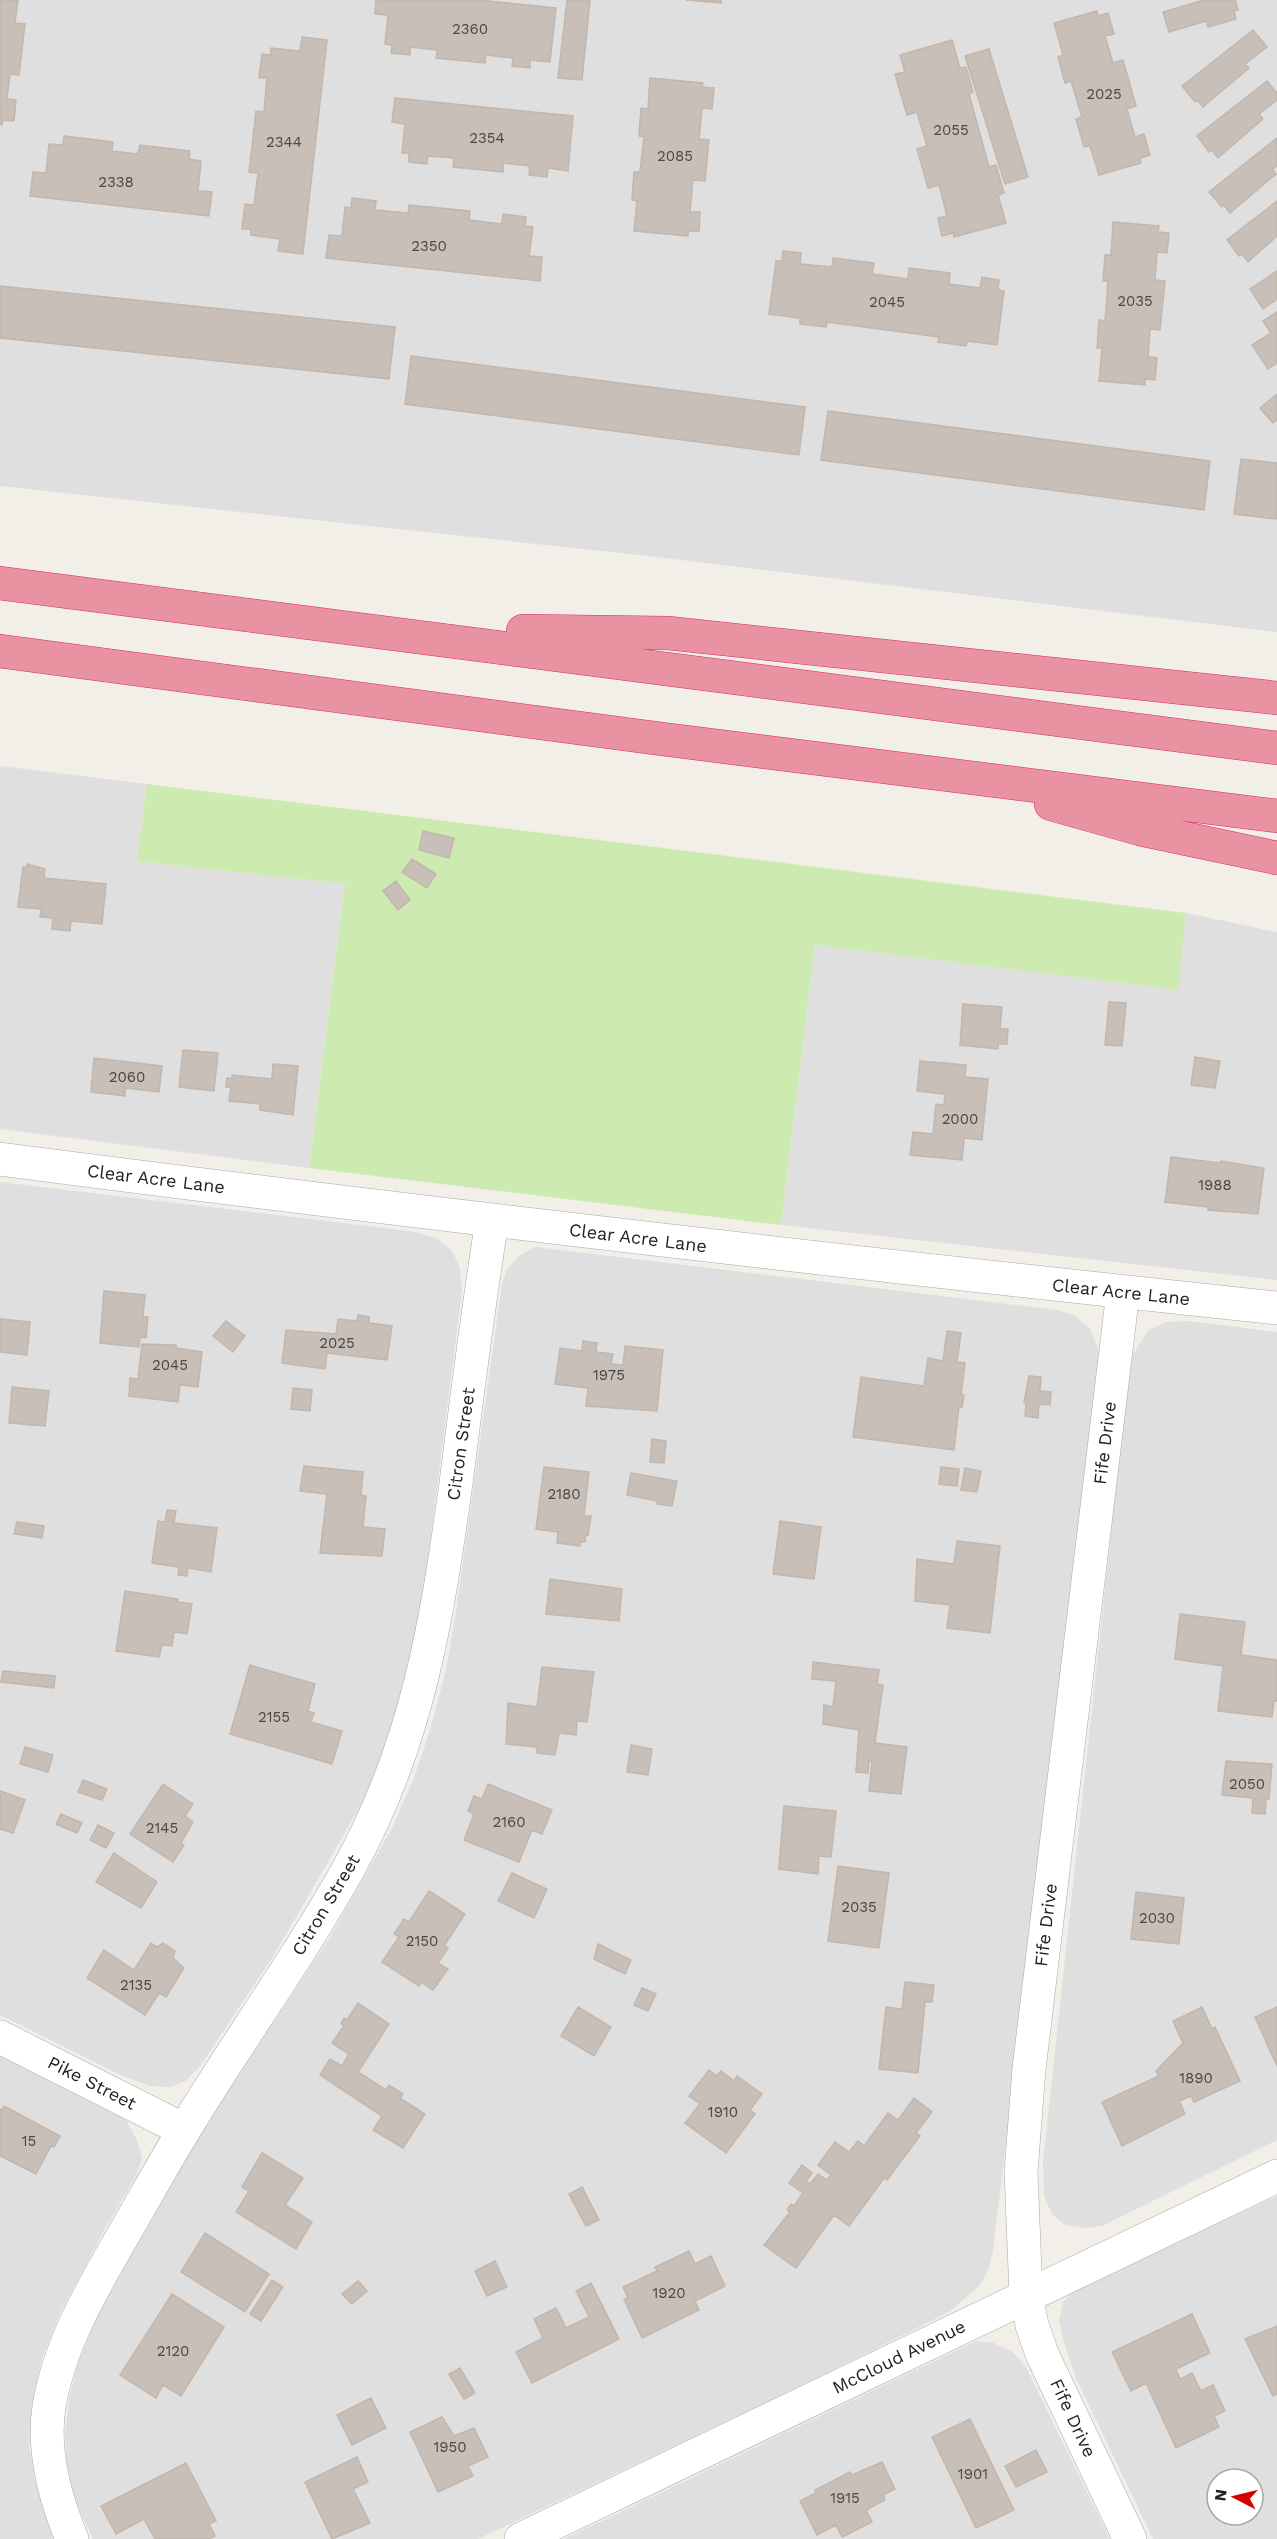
<svg xmlns="http://www.w3.org/2000/svg" width="1277" height="2539" viewBox="0 0 1277 2539" font-family="'Work Sans',sans-serif">
<style>
.residential{fill:#e0dfdf;fill-rule:evenodd}
.grass{fill:#cdebb0}
.building{fill:#c7bfb8;stroke:#c4b6ab;stroke-width:1.5}
.lines{fill:none;stroke-linecap:round;stroke-linejoin:round}
.street-casing{stroke:#a9a9a9;stroke-width:34}
.highway-casing{stroke:#dc2a67;stroke-width:34}
.street{stroke:#fff;stroke-width:33}
.highway{stroke:#e892a2;stroke-width:33}
.labels{text-anchor:middle;stroke-width:4.5;stroke-linejoin:round;paint-order:stroke}
.number-label{font-size:15px;fill:#4b4948}
.street-label{font-size:18px;fill:#222;stroke:#fff}
</style>
<rect width="100%" height="100%" fill="#f2efe9"/>
<path class="residential" d="M0 0H1277V632L648 556 0 486Z
M0 766 147 784 137 861 345 884 309 1168 0 1129Z
M1186 913 1277 932V1280L781 1225 815 945 1177 990Z
M0 1182 410 1231 437 1238 452 1251 460 1268 462 1291 420 1622 404 1691 383 1755 365 1798 274 1955 201 2065 186 2081 170 2087 150 2086 123 2076 0 2015Z
M535 1247 1058 1310 1075 1316 1090 1329 1098 1348 1100 1370 1096 1405 993 2250 989 2269 979 2286 949 2312 797 2388 478 2539H93L76 2503 67 2470 65 2434 69 2399 77 2366 96 2318 125 2266 208 2122 330 1937 392 1828 414 1778 430 1730 446 1670 456 1611 502 1284 507 1269 519 1256Z
M1189 1321 1277 1332V2140L1102 2226 1086 2228 1065 2225 1052 2214 1044 2196 1043 2162 1127 1385 1132 1356 1148 1331 1166 1322Z
M0 2055 113 2110 127 2122 137 2140 142 2159 136 2176 106 2227 61 2311 42 2359 33 2401 29 2445 35 2480 53 2539H0Z
M1277 2196V2539H1153L1076 2378 1064 2343 1059 2321 1063 2302 1074 2289ZM1217 2479H1253V2515H1217Z
M976 2341 994 2343 1014 2353 1026 2367 1110 2539H564Z"/>
<path class="grass" d="M147 784 1186 913 1178 990 815 945 781 1225 309 1168 345 884 137 861Z"/>
<path class="building" d="M0 0H18L15 23 25 24 19 75 10 74 7 99 16 100 14 121 3 120 2 125 0 124Z
M376 0H479L556 8 550 62 530 60V68L512 66 513 58 486 55 485 63 436 58 437 50 410 47V55L391 53 392 45 385 44 388 15 375 14Z
M567 0H590L582 80 558 78Z
M686 0H721V3Z
M1204 0H1235L1238 10 1234 11 1236 19 1208 27 1206 21 1169 32 1163 12Z
M1097 11 1098 16 1108 13 1114 34 1105 36 1113 63 1123 60 1136 106 1127 109 1135 137 1144 134 1150 155 1140 158 1141 163 1099 175 1090 146 1084 147 1076 119 1082 117 1071 81 1065 83 1058 57 1063 55 1054 23Z
M1253 30 1267 47 1245 64 1249 68 1203 107 1197 100 1195 102 1182 86Z
M302 37 327 40 303 254 278 251 280 239 251 235V229H242L245 204 254 205 258 173 249 172 256 111 264 112 267 78H259L262 54 271 55V48L300 51Z
M952 40 960 68 966 67 973 92 969 94 989 167 996 165 1004 193 998 195 1006 223 954 237 953 233 942 236 938 218 947 216 939 185 928 188 917 149 927 146 917 112 907 115 895 74 905 72 900 55Z
M989 49 1028 177 1005 184 965 56Z
M650 78 703 83 702 87 714 88 712 109 702 108 699 139 709 140 705 181 693 180 690 212H700L699 231H688V236L634 231 637 201 632 200 634 172H640L644 137 639 136 641 108 648 109Z
M1267 81 1277 93V100L1259 114 1263 119 1218 158 1212 150 1209 152 1197 136Z
M395 98 573 116 568 171 548 168 547 177 529 175 530 166 503 163V172L453 167 454 158 428 156 427 164 409 162V153H402L405 124 392 122Z
M64 136 113 142 112 151 138 154 140 145 190 151 189 159 201 161 198 191 212 192 209 216 30 196 33 172 46 173 49 144 63 145Z
M1277 138V166L1272 169 1276 174 1230 213 1224 205 1222 207 1209 192Z
M352 198 376 201 375 210 408 213 409 205 470 211 469 220 502 224 503 214 526 217 525 226 533 227 529 256 542 257 540 281 326 258 329 235 342 236 345 207 351 208Z
M1277 201V236L1248 262 1242 254 1239 256 1227 240Z
M1113 222 1159 226 1158 232 1169 233 1167 253 1157 252 1155 280 1165 281 1160 330 1150 329 1148 357 1157 358 1155 380 1145 379V385L1099 381 1102 348H1097L1099 320 1105 321 1108 281H1103L1105 255H1111Z
M783 251 801 253 800 264 832 267 833 258 874 263 872 274 908 279 909 268 950 273 949 284 980 288 982 277 999 280 998 290 1004 291 997 345 967 341 966 346 938 342 939 337 827 322 826 327 800 324V318L769 314 776 261H782Z
M1277 271V299L1263 309 1250 289Z
M0 286 395 327 389 379 0 338Z
M1277 312V363L1268 369 1252 345 1271 333 1263 321Z
M411 356 805 407 799 455 405 404Z
M1277 394V420L1273 423 1260 408Z
M828 411 1210 461 1204 510 821 460Z
M1241 459 1277 463V519L1234 514Z
M423 831 454 838 449 858 419 850Z
M412 859 436 874 427 888 402 872Z
M27 864 45 869 44 878 106 884 102 924 71 921 70 931 52 929 53 918 40 917 41 909 18 907 23 867H27Z
M396 881 410 900 398 910 383 891Z
M1109 1002 1126 1003 1122 1046 1105 1045Z
M963 1004 1002 1007 1000 1029H1008L1007 1044H998V1049L960 1045Z
M183 1050 218 1053 214 1091 179 1087Z
M1195 1057 1220 1061 1215 1088 1191 1085Z
M94 1058 162 1066 159 1092 125 1088V1096L91 1092Z
M920 1061 966 1065 965 1077 988 1079 982 1140 964 1138 962 1160 910 1155 913 1132 933 1134 936 1104 944 1105 945 1094 917 1091Z
M273 1064 298 1066 293 1115 260 1110V1104L229 1101 231 1087H226L227 1078 232 1079V1075L272 1079Z
M1171 1157 1220 1163 1221 1161 1264 1168 1258 1214 1208 1210V1207L1165 1202Z
M104 1291 145 1295 143 1317H148L146 1338 140 1337 139 1347 100 1343Z
M358 1315 369 1317V1323L392 1326 387 1360 327 1353 325 1369 282 1363 286 1330 336 1334 338 1319 357 1321Z
M0 1319 30 1322 27 1355 0 1352Z
M226 1321 245 1336 233 1352 213 1336Z
M947 1331 961 1333 957 1362 965 1363 961 1395H964L962 1407H959L954 1450 853 1437 861 1377 924 1386 928 1358 943 1361Z
M583 1341 597 1343 596 1352 613 1354 611 1364 623 1365 625 1346 663 1350 657 1411 586 1406 588 1388 555 1384 560 1348 582 1351Z
M142 1344 176 1345V1348L202 1352 198 1387 180 1385 178 1402 129 1396 130 1378 138 1379Z
M1029 1376 1041 1377 1040 1391 1051 1392 1050 1405 1039 1404 1038 1418 1025 1416 1026 1403 1024 1402Z
M12 1387 49 1391 45 1426 9 1423Z
M293 1388 312 1390 310 1411 291 1409Z
M652 1439 666 1441 664 1463 650 1462Z
M304 1466 363 1472 361 1495 366 1496 363 1527 385 1529 382 1556 320 1553 327 1494 300 1491Z
M544 1467 589 1472 584 1516H591L588 1535 586 1534 585 1542H580V1546L557 1543 558 1532 536 1529Z
M941 1467 959 1469 957 1486 939 1484Z
M965 1468 981 1471 977 1492 961 1490Z
M631 1473 677 1481 672 1506 657 1504V1501L627 1495Z
M167 1510 176 1511 174 1523 217 1528 211 1572 188 1568 187 1576 178 1575 179 1567 152 1563 158 1521 165 1522Z
M780 1521 821 1527 814 1579 773 1574Z
M17 1522 44 1526 42 1538 14 1534Z
M957 1541 1000 1546 990 1633 947 1628 950 1605 915 1601 917 1559 954 1564Z
M550 1579 622 1589 619 1621 546 1614Z
M125 1591 178 1599 177 1602 192 1604 187 1634 174 1632 172 1646 162 1645 159 1657 116 1651Z
M1180 1614 1245 1622 1241 1655 1277 1660V1701H1274L1272 1717 1218 1711 1223 1666 1175 1659Z
M813 1662 879 1670 877 1684 883 1685 875 1743 907 1747 901 1794 869 1791 872 1761 869 1760 868 1773 856 1772 859 1730 823 1724 824 1705 833 1707 836 1681 812 1679Z
M250 1665 315 1684 308 1711 314 1713 311 1722 342 1731 332 1764 230 1734Z
M542 1667 594 1672 587 1722 577 1721 576 1735 559 1733 555 1755 537 1753V1747L506 1744 508 1703 537 1707Z
M3 1671 55 1676 54 1688 1 1682Z
M631 1745 652 1749 648 1775 627 1772Z
M25 1747 53 1755 48 1772 20 1764Z
M1226 1761 1272 1764 1269 1799H1266L1265 1814 1252 1813 1253 1798 1222 1795Z
M83 1780 107 1789 102 1800 78 1792Z
M163 1784 193 1804 185 1816 193 1822 181 1843 184 1845 173 1862 130 1834Z
M488 1784 552 1810 542 1834 532 1830 519 1862 464 1840 474 1814 468 1811 474 1796 482 1799Z
M0 1791 25 1800 13 1833 0 1829Z
M784 1806 836 1811 831 1857 819 1856 818 1874 779 1869Z
M61 1814 82 1823 77 1833 56 1824Z
M98 1825 114 1833 106 1848 90 1840Z
M114 1853 157 1882 141 1908 96 1882Z
M838 1866 889 1873 879 1948 828 1941Z
M512 1873 547 1889 534 1918 498 1901Z
M429 1891 465 1914 444 1946 448 1948 438 1963 448 1969 433 1990 421 1982 419 1986 382 1962 399 1937 394 1934 404 1919 409 1922Z
M1136 1892 1184 1898 1179 1944 1131 1939Z
M151 1943 157 1947 163 1943 175 1951 173 1958 184 1968 166 1997 159 1993 145 2015 87 1978 104 1950 134 1970Z
M598 1944 631 1960 625 1974 594 1959Z
M905 1982 934 1985 932 2002H925L918 2073 879 2069 886 2007 902 2009Z
M642 1988 656 1994 648 2011 634 2005Z
M358 2003 389 2024 358 2072 386 2090 389 2085 403 2094 400 2098 425 2114 403 2148 373 2130 382 2116 320 2075 330 2059 342 2066 349 2054 332 2043 344 2026 341 2024 344 2018 347 2020Z
M578 2007 611 2027 594 2056 561 2036Z
M1202 2007 1212 2029 1215 2027 1240 2081 1194 2102 1191 2096 1179 2101 1185 2114 1122 2146 1102 2102 1159 2076 1156 2071 1183 2043 1173 2021Z
M1277 2007V2066L1255 2017Z
M709 2070 717 2076 721 2071 734 2081 737 2076 762 2094 750 2110 755 2114 726 2153 685 2123 700 2104 689 2096Z
M914 2098 932 2112 916 2133 920 2136 887 2180 884 2178 849 2226 834 2215 796 2268 764 2245 790 2212 787 2210 791 2204 794 2206 803 2193 789 2183 802 2165 812 2173 806 2181 810 2184 818 2174 827 2180 831 2175 818 2165 835 2142 849 2152 858 2141 864 2146 888 2113 898 2120Z
M4 2106 60 2136 54 2147 51 2146 36 2174 0 2156V2109L2 2110Z
M262 2153 303 2178 285 2205 312 2222 296 2249 236 2212 249 2191 242 2187Z
M582 2187 599 2220 586 2226 569 2194Z
M205 2233 269 2274 245 2312 181 2272Z
M689 2251 695 2264 711 2256 725 2286 695 2301 699 2310 642 2338 624 2299 628 2298 623 2287 657 2271 655 2267Z
M495 2261 507 2287 487 2296 475 2271Z
M272 2280 283 2287 261 2321 250 2314Z
M358 2281 367 2291 352 2304 342 2294Z
M591 2283 619 2339 532 2383 516 2352 543 2338 534 2319 556 2308 566 2328 589 2317 576 2291Z
M172 2294 224 2327 181 2396 163 2385 156 2398 120 2375Z
M1192 2314 1210 2353 1176 2369 1180 2379 1192 2373 1201 2391 1213 2385 1225 2411 1214 2416 1219 2427 1176 2448 1146 2383 1131 2391 1112 2352Z
M1277 2326V2394L1273 2396 1245 2339Z
M460 2368 475 2393 464 2399 449 2374Z
M371 2398 386 2428 352 2445 337 2415Z
M442 2417 454 2436 474 2428 488 2457 468 2466 473 2476 438 2492 410 2432Z
M970 2419 1014 2510 976 2528 932 2437Z
M1036 2450 1047 2472 1016 2487 1005 2466Z
M357 2457 368 2482 353 2489 370 2523 332 2539 305 2482Z
M882 2462 895 2489 883 2495 885 2500 866 2510 872 2522 842 2537 836 2525 817 2535 800 2501 816 2493 815 2490 850 2472 852 2475Z
M186 2463 216 2521 209 2524 215 2536 209 2539H155L144 2519 116 2534 101 2506Z"/>
<g class="lines">
<g class="street-casing">
<path id="street" d="M0 1159C425 1214 851 1263 1277 1308
M1123 1292 1029 2069 1021 2172 1026 2295 1032 2325 1042 2354 1130 2539
M0 2037 184 2130
M72 2539C55 2498 42 2452 49 2407 60 2340 96 2283 129 2225 147 2194 164 2163 183 2132 237 2042 299 1958 350 1866 418 1742 437 1620 456 1483 467 1395 478 1308 492 1221
M521 2539 1277 2176"/>
</g>
<g class="highway-casing">
<path id="highway" d="M0 583 1277 748
M523 631 668 633 1277 698
M0 651 662 739 1277 816
M1051 804 1140 829 1277 858"/>
</g>
<use href="#street" class="street"/>
<use href="#highway" class="highway"/>
</g>
<g class="labels">
<g class="number-label">
<text x="470" y="34">2360</text>
<text x="1104" y="99">2025</text>
<text x="951" y="135">2055</text>
<text x="487" y="143">2354</text>
<text x="284" y="147">2344</text>
<text x="675" y="161">2085</text>
<text x="116" y="187">2338</text>
<text x="429" y="251">2350</text>
<text x="1135" y="306">2035</text>
<text x="887" y="307">2045</text>
<text x="127" y="1082">2060</text>
<text x="960" y="1124">2000</text>
<text x="1215" y="1190">1988</text>
<text x="337" y="1348">2025</text>
<text x="170" y="1370">2045</text>
<text x="609" y="1380">1975</text>
<text x="564" y="1499">2180</text>
<text x="274" y="1722">2155</text>
<text x="1247" y="1789">2050</text>
<text x="509" y="1827">2160</text>
<text x="162" y="1833">2145</text>
<text x="859" y="1912">2035</text>
<text x="1157" y="1923">2030</text>
<text x="422" y="1946">2150</text>
<text x="136" y="1990">2135</text>
<text x="1196" y="2083">1890</text>
<text x="723" y="2117">1910</text>
<text x="29" y="2146">15</text>
<text x="669" y="2298">1920</text>
<text x="173" y="2356">2120</text>
<text x="450" y="2452">1950</text>
<text x="973" y="2479">1901</text>
<text x="845" y="2503">1915</text>
</g>
<g class="street-label">
<text transform="translate(156 1179) rotate(7)" y="6">Clear Acre Lane</text>
<text transform="translate(638 1238) rotate(7)" y="6">Clear Acre Lane</text>
<text transform="translate(1121 1292) rotate(6)" y="6">Clear Acre Lane</text>
<text transform="translate(1105 1443) rotate(-83)" y="6">Fife Drive</text>
<text transform="translate(461 1444) rotate(-82)" y="6">Citron Street</text>
<text transform="translate(326 1905) rotate(-59)" y="6">Citron Street</text>
<text transform="translate(1046 1925) rotate(-83)" y="6">Fife Drive</text>
<text transform="translate(92 2083) rotate(27)" y="6">Pike Street</text>
<text transform="translate(899 2357) rotate(-26)" y="6">McCloud Avenue</text>
<text transform="translate(1073 2418) rotate(65)" y="6">Fife Drive</text>
</g>
</g>
<g transform="translate(1235 2497) rotate(277)"><circle r="28" fill="#ffffff" stroke="#a7a7a7" stroke-width="1.5"/>
<path d="M0-4.5L10 22L0 15L-10 22Z" fill="#d40000"/>
<text y="-9" font-size="16" font-weight="bold" text-anchor="middle" fill="#222222">N</text>
</g>
</svg>
